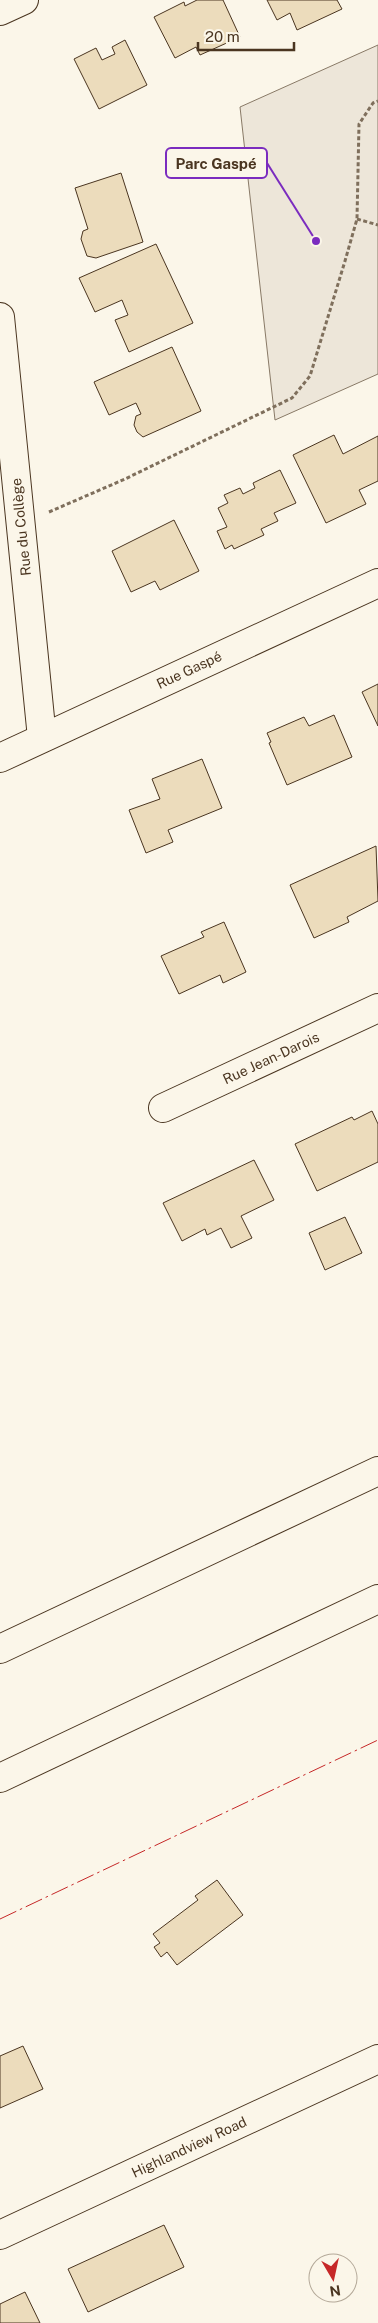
<svg xmlns="http://www.w3.org/2000/svg" width="378" height="2323" viewBox="0 0 378 2323" font-family="'Public Sans',sans-serif">
<style>
.green{fill:#ede6d9;stroke:#887966}
.building{fill:#ecdcbc;stroke:#4a3520}
.lines{fill:none;stroke-linecap:round;stroke-linejoin:round}
.minor-casing{stroke:#4a3520;stroke-width:30}
.highway-casing{stroke:#4a3520;stroke-width:30}
.path{stroke:#7f6f5c;stroke-width:3;stroke-dasharray:4 2.5;stroke-linecap:butt}
.minor{stroke:#fbf6e9;stroke-width:28}
.highway{stroke:#fbf6e9;stroke-width:28}
.power{stroke:#c62828;stroke-width:1;stroke-dasharray:18 4 2.5 4;stroke-linecap:butt}
.labels{text-anchor:middle;stroke-width:4;stroke-linejoin:round;paint-order:stroke}
.street-label{font-size:14px;fill:#4a3520;stroke:#fbf6e9}
.leader{fill:none;stroke:#7b2cbf;stroke-width:2}
.callout-dot{fill:#7b2cbf;stroke:#fbf6e9;stroke-width:2}
.callout{fill:#fbf6e9;stroke:#7b2cbf;stroke-width:2}
.callout-label{font-size:15px;text-anchor:middle;font-weight:bold;fill:#4a3520}
</style>
<rect width="100%" height="100%" fill="#fbf6e9"/>
<path class="green" d="M378 45V374L275 420 240 107Z"/>
<path class="building" d="M197 0H223L240 37 200 55 196 47 175 58 154 17 184 2 185 6Z
M267 0H337L342 9 297 30 290 13 277 20Z
M125 40 147 85 99 109 74 59 96 48 102 60 115 54 112 47Z
M121 173 143 242 96 258 87 256 81 239 83 231 88 229 75 188Z
M156 244 193 323 129 352 115 320 128 315 122 300 95 312 79 278Z
M172 347 201 411 143 437 137 432 134 425 136 416 141 414 136 403 109 415 94 382Z
M334 435 343 454 378 436V481L359 490 366 504 326 523 293 455Z
M280 470 296 503 274 513 278 521 261 529 264 535 234 549 232 545 225 549 217 531 227 527 218 508 228 503 224 495 240 488 243 494 255 488 253 483Z
M174 520 199 571 160 590 155 581 131 592 112 551Z
M378 684V726L362 692Z
M334 715 352 757 287 785 269 743 271 742 267 733 304 717 309 726Z
M202 759 222 808 168 830 173 842 146 853 129 810 160 799 152 779Z
M376 846 378 901 347 917 349 922 314 938 290 885Z
M224 922 246 972 223 983 220 975 179 994 161 956 204 937 201 932Z
M372 1111 378 1124V1162L317 1191 295 1144 352 1117 354 1120Z
M254 1160 274 1200 241 1216 252 1238 231 1248 221 1228 207 1235 205 1229 182 1241 163 1203Z
M345 1217 362 1253 325 1270 309 1233Z
M217 1880 243 1915 177 1965 167 1952 161 1957 154 1947 160 1943 153 1934 198 1900 195 1896Z
M23 2046 43 2089 0 2108V2056Z
M164 2225 184 2267 88 2312 68 2269Z
M25 2292 40 2323H0V2304Z"/>
<g class="lines">
<g class="minor-casing">
<path id="minor" d="M0 11 24 0
M0 317 42 738
M0 758 378 583
M163 1108 378 1008
M0 2235 378 2059"/>
</g>
<g class="highway-casing">
<path id="highway" d="M0 1649 378 1471
M0 1778 378 1599"/>
</g>
<path class="path" d="M357 219 378 225
M49 512 125 479 292 398 310 376 345 261 357 219 359 124 373 103 378 101"/>
<use href="#minor" class="minor"/>
<use href="#highway" class="highway"/>
<path class="power" d="M0 1919 378 1740"/>
</g>
<g class="labels">
<g class="street-label">
<text transform="translate(21 527) rotate(-96)" y="5">Rue du Collège</text>
<text transform="translate(189 670) rotate(-25)" y="5">Rue Gaspé</text>
<text transform="translate(271 1058) rotate(-25)" y="5">Rue Jean-Darois</text>
<text transform="translate(189 2147) rotate(-25)" y="5">Highlandview Road</text>
</g>
</g>
<path class="leader" d="M316 241L267 163"/>
<circle class="callout-dot" cx="316" cy="241" r="5"/>
<rect class="callout" x="166" y="148" width="101" height="30" rx="5"/>
<g class="callout-label">
<text x="216" y="169">Parc Gaspé</text>
</g>
<g transform="translate(333 2278) rotate(171)"><circle r="24" fill="#fbf6e9" stroke="#b4a999"/>
<path d="M0-4L9 19L0 12L-9 19Z" fill="#c62828"/>
<text y="-8" font-size="14" font-weight="bold" text-anchor="middle" fill="#4a3520">N</text>
</g>
<path d="M198 42v8h96v-8" fill="none" stroke="#4a3520" stroke-width="2.5"/>
<text x="205" y="42" font-size="15" fill="#4a3520" stroke="#fbf6e9" stroke-width="4" paint-order="stroke">20 m</text>
</svg>
